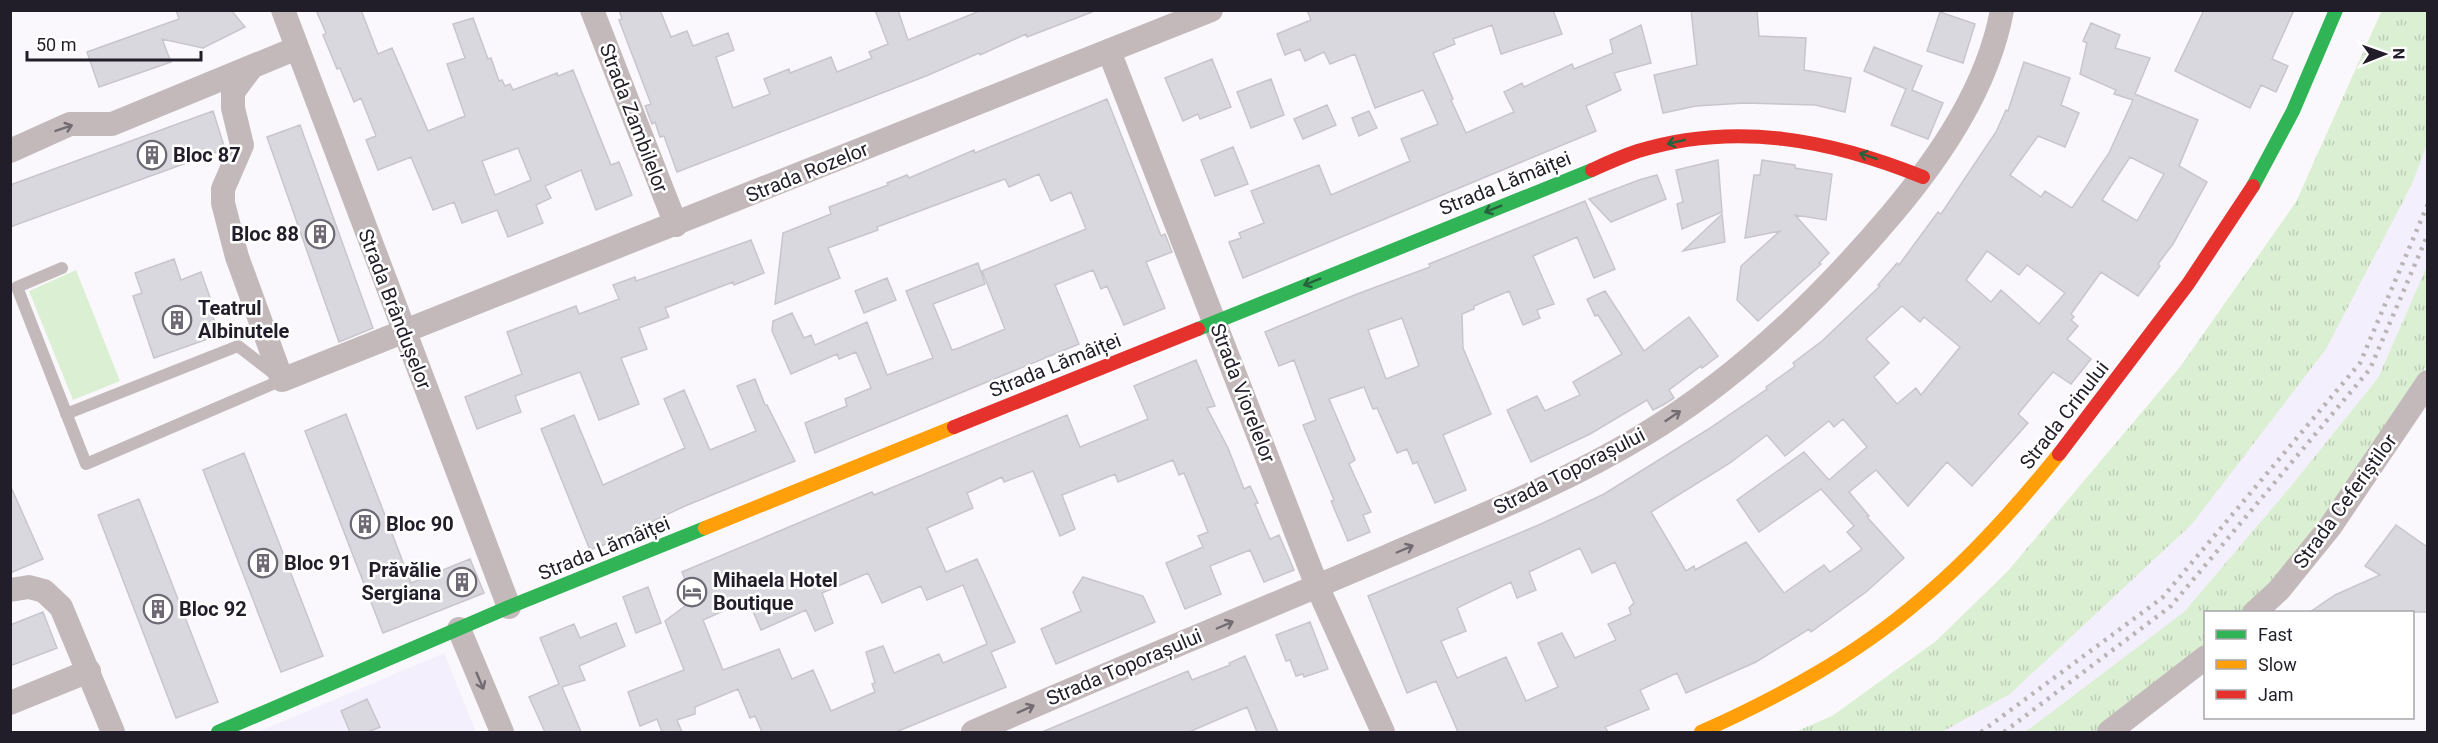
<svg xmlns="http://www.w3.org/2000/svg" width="2438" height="743" viewBox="0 0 2438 743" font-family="Roboto,sans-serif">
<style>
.built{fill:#f4effd}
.grass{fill:url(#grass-tufts)}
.park{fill:#dbefd3}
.building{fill:#dad8df;stroke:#c8c6cd;stroke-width:1.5;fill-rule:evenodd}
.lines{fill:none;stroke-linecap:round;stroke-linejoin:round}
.lane{stroke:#c4b9ba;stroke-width:12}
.street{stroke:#c4b9ba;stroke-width:24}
.fast{stroke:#30b455;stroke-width:14}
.slow{stroke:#ff9f0a;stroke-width:14}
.jam{stroke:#e5322d;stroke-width:14}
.rail{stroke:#bab4b6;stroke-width:4.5;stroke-dasharray:3 6;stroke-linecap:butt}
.oneway{stroke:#736c72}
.oneway2{stroke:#28623d}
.labels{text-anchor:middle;stroke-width:5;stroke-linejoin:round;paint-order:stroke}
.street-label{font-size:20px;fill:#221e29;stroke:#fff}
.poi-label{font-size:20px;font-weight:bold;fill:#221e29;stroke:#fff;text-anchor:start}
</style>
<defs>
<pattern id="grass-tufts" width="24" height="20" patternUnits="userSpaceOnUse" patternTransform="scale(1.5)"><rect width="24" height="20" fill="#dbefd3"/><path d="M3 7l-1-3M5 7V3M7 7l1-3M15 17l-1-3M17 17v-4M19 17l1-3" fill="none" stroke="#bcccb5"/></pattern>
</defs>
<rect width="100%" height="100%" fill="#faf8fc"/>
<path class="built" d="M2427 99V266L2378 378 2291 486 2184 612 2025 732H1922Z
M444 653 476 732H258Z"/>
<path class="grass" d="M2382 10 2427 11V144L2412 184 2326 349 2192 524 2010 694 1942 732H1795L1832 716 1936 641 2007 572 2180 367 2296 202Z
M2427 266V364L2396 426 2247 612H2206L2205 648 2100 732H2025L2184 612 2291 486 2378 378Z"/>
<path class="park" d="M76 270 120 381 73 400 29 291Z"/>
<path class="building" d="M176 10H231L245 27 203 48 162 39 171 62 99 87 87 52 179 19Z
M316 10H361L378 54 392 48 428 131 465 116 447 64 465 58 453 24 473 18 488 59 491 58 499 81 502 80 505 86 510 84 513 90 557 73 558 76 573 70 611 165 619 162 632 195 596 210 581 170 545 186 551 198 536 205 543 223 508 237 497 210 462 223 454 202 433 210 411 157 378 170 366 140 376 136 361 98 354 102 340 68 337 69 323 35 326 33ZM518 148 531 180 495 195 482 161Z
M619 10H660L671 37 687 31 693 46 728 33 734 50 716 57 733 108 770 94 764 79 789 69 790 73 831 57 837 72 872 58 869 52 888 44 875 10H898L908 40 982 10H1091L1092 12 1027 37 1026 34 980 55 979 53 926 76 677 172 664 136 660 137 655 122 652 124 645 106 651 104 619 20 622 19Z
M1307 10H1553L1562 34 1501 54 1492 25 1453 39 1455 44 1433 53 1453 99 1451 100 1466 133 1514 112 1504 92 1522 83 1524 87 1572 64 1574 69 1613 53 1610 40 1641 25 1651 63 1614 73 1621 90 1586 106 1596 131 1243 278 1229 242 1241 238 1239 233 1264 223 1251 191 1319 165 1331 195 1410 161 1401 139 1438 124 1423 90 1375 108 1355 54 1330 64 1324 52 1305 61 1300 49 1285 55 1277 34 1311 20Z
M1691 10H1757L1759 36 1806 38 1804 70 1851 78 1845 112 1815 105 1745 103 1696 106 1663 113 1654 75 1697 65Z
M2204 10H2294L2272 59 2288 66 2276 92 2261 85 2250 108 2175 71Z
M1940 12 1975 24 1963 63 1927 51Z
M2091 23 2120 35 2115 48 2150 58 2135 94 2198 120 2179 166 2207 182 2173 244 2158 264 2160 266 2138 296 2101 272 2071 314 2074 317 2071 320 2078 326 2067 339 2091 359 2071 384 2053 372 2018 414 2028 423 1972 486 1947 462 1908 506 1876 470 1849 492 1869 516 1867 517 1904 558 1866 592 1811 632 1809 629 1756 662 1686 693 1677 673 1640 690 1649 709 1605 727 1608 732H1458L1436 681 1407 693 1368 596 1541 524 1604 494 1707 430 1767 389 1766 387 1795 366 1793 363 1822 341 1880 286 1878 285 1897 263 1899 265 1938 212 1941 214 1996 132 2006 110 2008 111 2024 62 2070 78 2061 105 2079 113 2065 147 2038 136 2010 175 2041 197 2045 191 2072 208 2109 153 2133 100 2114 94 2116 90 2080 74 2087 43 2083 41ZM2130 157 2164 174 2137 221 2102 200ZM1987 251 2019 275 2027 265 2065 293 2039 324 2001 290 1991 302 1966 280ZM1902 306 1920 322 1924 317 1960 347 1921 395 1916 388 1897 404 1874 377 1889 363 1866 339ZM1843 419 1867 447 1829 480 1804 452 1737 500 1759 532 1821 489 1854 526 1847 532 1862 549 1830 572 1824 565 1784 593 1746 542 1695 570 1694 566 1686 571 1651 512 1730 463 1767 435 1785 456 1829 421 1834 427ZM1580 548 1592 573 1615 562 1634 603 1629 608 1631 614 1608 624 1616 640 1575 658 1562 633 1538 643 1558 687 1526 701 1506 657 1457 678 1441 641 1466 631 1457 608 1511 582 1517 598 1536 590 1529 572Z
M1874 47 1922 66 1912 90 1943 103 1928 139 1891 125 1906 89 1864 71Z
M1212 59 1231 107 1200 119 1198 114 1183 121 1165 78Z
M1271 79 1284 115 1251 128 1237 92Z
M1107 99 1161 236 1165 234 1172 252 1146 262 1165 308 1124 325 1107 286 1101 289 1093 270 1055 285 1079 344 815 453 805 423 847 406 845 399 871 388 856 352 839 359 837 354 791 374 772 331 773 321 792 313 804 338 811 335 815 345 867 322 887 375 933 358 906 291 978 263 985 284 933 304 952 350 959 348 1005 329 982 271 1086 229 1071 192 1051 201 1039 174 1009 187 1005 179 877 227 878 230 828 248 840 278 775 304 783 233 831 214 829 207 888 185 887 183 907 175 909 178 974 150 975 153Z
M1327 105 1336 125 1303 139 1294 119Z
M213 111 225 149 10 227V185Z
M1369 111 1377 128 1359 136 1352 118Z
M300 125 373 328 339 342 267 137Z
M1233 147 1248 184 1215 196 1201 160Z
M1718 160 1722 212 1682 229 1677 204 1683 202 1676 170Z
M1762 160 1795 165V168L1832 174 1826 220 1795 215 1829 253 1819 263 1821 264 1758 321 1737 300 1741 266 1780 231 1745 238 1754 175H1760Z
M1657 175 1666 199 1611 222 1589 199 1639 180Z
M1585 201 1615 269 1594 278 1577 237 1533 256 1554 304 1537 310 1540 318 1523 325 1509 291 1474 306V309L1462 314 1463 348 1491 414 1443 435 1466 490 1435 503 1417 462 1413 464 1407 449 1397 453 1377 408 1373 409 1364 387 1329 399 1355 460 1349 464 1371 512 1363 515 1370 532 1348 541 1331 501 1334 500 1303 425 1316 420 1294 360 1279 366 1265 332 1357 294 1430 267 1429 264ZM1402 318 1419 366 1386 379 1368 330Z
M1722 214 1725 242 1683 251Z
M751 240 764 273 734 285 733 282 665 308 669 317 639 328 647 349 621 358 639 404 599 420 580 372 515 396 521 412 477 429 465 397 522 374 507 332 576 306 579 314 619 299 613 285 635 277 636 281 645 278Z
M174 259 181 280 201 272 212 303 209 304 219 335 154 358 133 296 142 293 135 273Z
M887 278 896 300 864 313 855 291Z
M1605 291 1644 351 1689 317 1718 356 1702 368 1701 366 1669 390 1674 398 1663 405 1653 410 1647 400 1590 434 1531 462 1507 410 1537 396 1545 411 1580 395 1573 382 1622 354 1598 315 1595 316 1587 299Z
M1196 360 1215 406 1207 408 1228 448 1244 489 1250 486 1258 503 1255 504 1270 539 1279 535 1294 570 1264 582 1250 550 1210 566 1221 594 1185 609 1166 563 1203 547 1198 536 1208 532 1184 473 1179 475 1173 460 1118 482 1115 474 1062 495 1075 529 1060 536 1033 471 1004 482 1002 477 967 493 973 508 927 528 946 572 977 559 1015 642 991 652 1006 687 896 732H762L755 716 750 718 738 689 695 707V714L677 720 682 732H662L657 719 640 726 628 692 684 670 665 621 693 600 682 572 872 492 874 495 1067 415 1080 447 1148 419 1134 386ZM868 573 882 603 921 586 927 600 963 585 987 644 943 663 939 654 894 673 883 646 866 652 875 683 872 684 875 692 831 711 813 670 792 679 779 649 723 670 703 620 748 600 761 630 806 610 815 631 833 623 822 593Z
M755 379 765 405H767L795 461 685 506 623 535 624 537 590 550 541 429 574 415 603 485 685 448 664 399 684 390 710 450 756 431 737 386Z
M346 414 411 583 470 559 484 593 383 633 305 431Z
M244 453 323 656 281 672 203 470Z
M10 485 43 559 10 573Z
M139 499 218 702 176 718 98 515Z
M2396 525 2427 547V612H2310L2335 595 2380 575 2365 566Z
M1083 577 1143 596 1155 622 1056 664 1041 629 1081 611 1073 592Z
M648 587 661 623 636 633 623 597Z
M43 612 57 648 10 666V625Z
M1310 622 1328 669 1304 677 1303 674 1296 676 1290 660 1286 661 1276 635Z
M616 623 625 646 579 666 585 680 562 687 581 732H545L529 697 559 684 540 638 574 624 580 638Z
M1245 656 1278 732H1257L1247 707 1189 732H1042L1188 671 1192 680 1230 665 1229 663Z
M367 699 380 727 368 732H350L341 711Z"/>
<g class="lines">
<path class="lane" d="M62 268 17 287C40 346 63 405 86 464L282 380 238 346 66 414"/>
<path class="street" d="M283 10 509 607
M592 10 676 225
M1109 51 1317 586 1383 732
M251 68 233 92V108L242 145 223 189V203L237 257 282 380 1211 10
M10 151 70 124H112L297 48
M10 590 29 587 44 591 61 607 113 732
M2255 612 2279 590 2330 527 2428 382
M459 629 502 732
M10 703 89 671
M973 732C1111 672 1250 615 1388 556 1473 519 1563 484 1642 436 1737 379 1820 299 1891 215 1940 157 1988 87 2002 10
M2109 732 2206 657"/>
<path class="fast" d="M2253 186 2293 111 2336 10
M1198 329 1592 170
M218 732 509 607 705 528"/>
<path class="slow" d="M705 528 954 427
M1701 732C1779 697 1855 656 1920 600 1972 557 2017 506 2059 454"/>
<path class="jam" d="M1592 170C1607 163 1623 156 1638 151 1736 121 1831 140 1923 177
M954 427 1198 329
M2059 454 2188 284 2253 186"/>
<path class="rail" d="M1981 732 2162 598 2360 363 2428 204
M2004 732 2171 606 2370 369 2428 234"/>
</g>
<defs><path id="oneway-shaft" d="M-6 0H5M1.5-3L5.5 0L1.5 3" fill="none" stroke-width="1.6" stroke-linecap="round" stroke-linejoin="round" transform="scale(1.5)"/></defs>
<g class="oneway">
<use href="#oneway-shaft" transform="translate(64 128) rotate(-19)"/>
<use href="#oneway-shaft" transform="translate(1673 416) rotate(-34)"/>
<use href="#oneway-shaft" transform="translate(1405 549) rotate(-23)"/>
<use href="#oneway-shaft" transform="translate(1225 625) rotate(-23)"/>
<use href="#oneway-shaft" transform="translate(480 681) rotate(67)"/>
<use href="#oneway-shaft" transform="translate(1026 709) rotate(-24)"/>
</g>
<g class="oneway2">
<use href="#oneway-shaft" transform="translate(1676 142) rotate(167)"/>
<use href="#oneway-shaft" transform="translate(1868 156) rotate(-162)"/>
<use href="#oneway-shaft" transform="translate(1493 209) rotate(158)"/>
<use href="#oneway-shaft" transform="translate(1312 282) rotate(158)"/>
</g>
<defs>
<g id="building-ring" transform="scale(1.5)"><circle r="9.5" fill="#fff" stroke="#6e6a73" stroke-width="1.5"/><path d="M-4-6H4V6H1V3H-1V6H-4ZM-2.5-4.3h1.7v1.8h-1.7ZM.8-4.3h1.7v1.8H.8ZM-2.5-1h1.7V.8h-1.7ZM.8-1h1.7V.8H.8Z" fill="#6e6a73"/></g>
<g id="hotel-ring" transform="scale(1.5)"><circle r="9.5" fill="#fff" stroke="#6e6a73" stroke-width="1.5"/><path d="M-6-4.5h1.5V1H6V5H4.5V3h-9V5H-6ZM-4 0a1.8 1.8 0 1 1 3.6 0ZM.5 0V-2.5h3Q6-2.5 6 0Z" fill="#6e6a73"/></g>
</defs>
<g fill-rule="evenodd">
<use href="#building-ring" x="152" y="155"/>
<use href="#building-ring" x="320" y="234"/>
<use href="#building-ring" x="177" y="320"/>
<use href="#building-ring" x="365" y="524"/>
<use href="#building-ring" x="263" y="563"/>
<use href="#building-ring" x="462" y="582"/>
<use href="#hotel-ring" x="692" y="592"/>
<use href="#building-ring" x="158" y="609"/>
</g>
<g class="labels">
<g class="street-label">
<text transform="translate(634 118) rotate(69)" y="7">Strada Zambilelor</text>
<text transform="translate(807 172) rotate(-22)" y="7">Strada Rozelor</text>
<text transform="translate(1505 183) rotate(-22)" y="7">Strada Lămâiței</text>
<text transform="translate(395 309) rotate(69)" y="7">Strada Brândușelor</text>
<text transform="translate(1055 365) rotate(-22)" y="7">Strada Lămâiței</text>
<text transform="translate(1243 393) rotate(69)" y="7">Strada Viorelelor</text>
<text transform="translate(2064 415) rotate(-52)" y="7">Strada Crinului</text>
<text transform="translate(1569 471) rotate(-27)" y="7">Strada Toporașului</text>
<text transform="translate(2345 501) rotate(-54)" y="7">Strada Ceferiștilor</text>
<text transform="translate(604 548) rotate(-22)" y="7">Strada Lămâiței</text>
<text transform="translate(1124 667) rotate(-23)" y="7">Strada Toporașului</text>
</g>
<g class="poi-label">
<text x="173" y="162">Bloc 87</text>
<text x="299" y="241" text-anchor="end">Bloc 88</text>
<text x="198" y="315">Teatrul<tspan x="198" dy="23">Albinutele</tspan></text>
<text x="386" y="531">Bloc 90</text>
<text x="284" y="570">Bloc 91</text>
<text x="441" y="577" text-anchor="end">Prăvălie<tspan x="441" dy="23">Sergiana</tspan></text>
<text x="713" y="587">Mihaela Hotel<tspan x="713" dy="23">Boutique</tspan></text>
<text x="179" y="616">Bloc 92</text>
</g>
</g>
<rect width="2438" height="743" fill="none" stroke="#221e29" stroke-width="24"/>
<rect x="2204" y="611" width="210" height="108" fill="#ffffff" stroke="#a7a5a9" stroke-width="1.5"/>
<rect x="2216" y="630" width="30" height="9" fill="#30b455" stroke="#a7a5a9" stroke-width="1.5"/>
<text x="2258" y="641" font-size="18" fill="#221e29">Fast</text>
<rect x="2216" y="660" width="30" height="9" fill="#ff9f0a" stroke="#a7a5a9" stroke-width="1.5"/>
<text x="2258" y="671" font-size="18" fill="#221e29">Slow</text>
<rect x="2216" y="690" width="30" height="9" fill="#e5322d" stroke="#a7a5a9" stroke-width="1.5"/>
<text x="2258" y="701" font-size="18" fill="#221e29">Jam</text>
<g transform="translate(2384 54) rotate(89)" stroke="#ffffff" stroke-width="4.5" paint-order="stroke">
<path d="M0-4.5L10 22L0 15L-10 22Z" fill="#221e29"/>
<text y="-9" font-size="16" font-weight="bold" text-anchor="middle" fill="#221e29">N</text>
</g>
<path d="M27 51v9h174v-9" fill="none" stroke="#221e29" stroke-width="3"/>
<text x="36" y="51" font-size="18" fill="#221e29" stroke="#ffffff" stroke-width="4.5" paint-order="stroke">50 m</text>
</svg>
